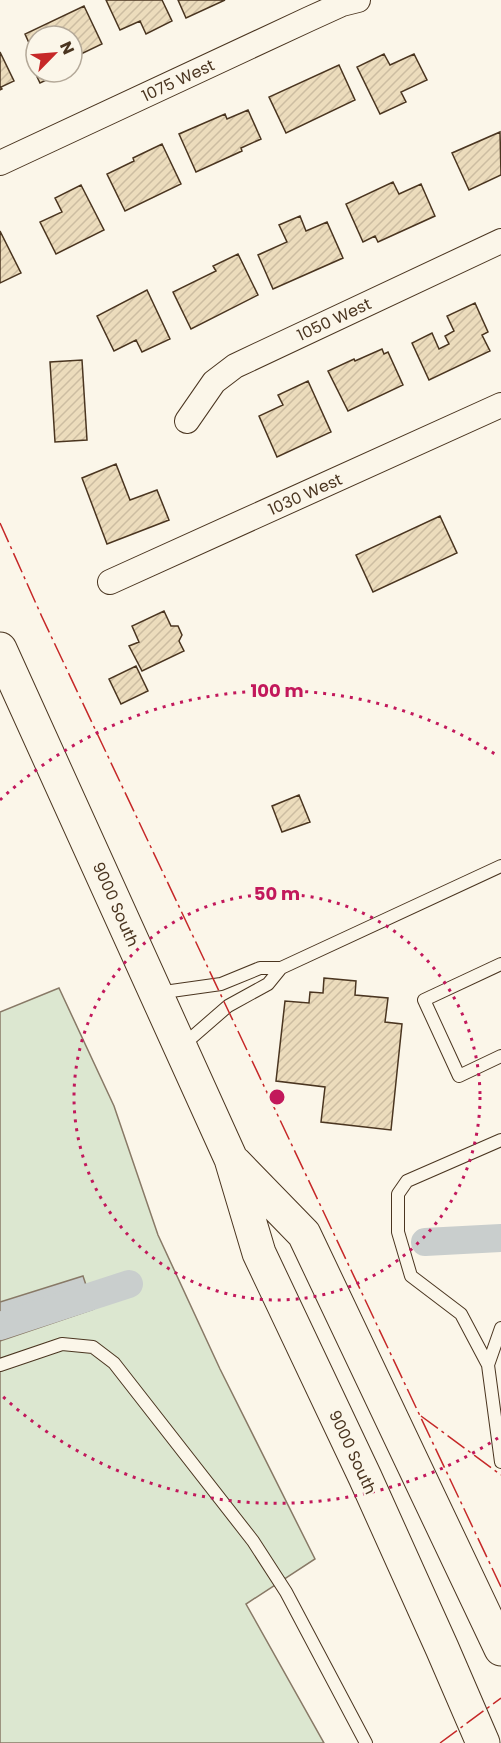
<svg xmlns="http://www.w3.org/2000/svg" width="501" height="1743" viewBox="0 0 501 1743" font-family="Poppins,sans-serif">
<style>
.grass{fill:#dce7d0;stroke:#887966;stroke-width:1.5}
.water{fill:#c9cecd;stroke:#887966;stroke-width:1.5}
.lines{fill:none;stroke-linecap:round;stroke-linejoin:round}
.canal{stroke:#c9cecd;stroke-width:28}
.building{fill:url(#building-hatch);stroke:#4a3520;stroke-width:1.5}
.service-casing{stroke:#4a3520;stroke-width:14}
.minor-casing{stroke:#4a3520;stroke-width:26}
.primary-casing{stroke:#4a3520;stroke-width:35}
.service{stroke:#fbf6e9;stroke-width:12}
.minor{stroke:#fbf6e9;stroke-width:24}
.primary{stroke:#fbf6e9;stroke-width:33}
.power{stroke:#c62828;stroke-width:1.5;stroke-dasharray:21 4.5 3 4.5;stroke-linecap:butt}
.ring{fill:none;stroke:#c2185b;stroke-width:3;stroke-dasharray:3 6}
.labels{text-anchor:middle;stroke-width:4.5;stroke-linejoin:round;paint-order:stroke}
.street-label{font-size:16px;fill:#4a3520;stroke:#fbf6e9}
.centre{fill:#c2185b;stroke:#fbf6e9;stroke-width:3}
.ring-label{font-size:18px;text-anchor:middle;font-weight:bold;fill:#c2185b;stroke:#fbf6e9;stroke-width:4.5;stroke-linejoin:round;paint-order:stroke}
</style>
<defs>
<pattern id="building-hatch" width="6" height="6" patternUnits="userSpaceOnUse" patternTransform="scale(1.5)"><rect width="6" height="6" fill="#ecdcbc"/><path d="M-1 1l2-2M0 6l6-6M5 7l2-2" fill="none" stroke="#ccbda1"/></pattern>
</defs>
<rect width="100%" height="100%" fill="#fbf6e9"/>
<path class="grass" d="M59 988 114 1106 158 1235 220 1369 315 1559 246 1604 324 1743H0V1012Z"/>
<path class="water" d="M83 1276 94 1309 0 1341V1302Z"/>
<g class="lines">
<path class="canal" d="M425 1242 501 1238
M0 1326 129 1284"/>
</g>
<path class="building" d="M106 0H162L172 21 146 34 140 21 120 30Z
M178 0H225L186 18Z
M84 6 102 44 81 54 74 40 72 41V36H36V72H63L40 83 28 58 34 54 25 34Z
M0 52 14 81 1 87 2 89 0 90Z
M384 54 390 65 414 54 427 80 401 92 406 102 380 114 357 67Z
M339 65 355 100 286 133 269 97Z
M248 110 261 139 241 148 242 151 196 172 179 134 225 114 227 119Z
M500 132 501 175 469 190 452 153Z
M162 144 181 184 125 211 107 174 134 161 133 158Z
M393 182 399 194 421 184 435 216 378 242 375 236 363 242 346 204Z
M81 185 104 230 56 254 40 222 62 212 55 198Z
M300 216 306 231 327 222 343 258 273 289 258 255 287 242 279 225Z
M0 231 21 273 0 283Z
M238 254 258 295 191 329 173 292 216 271 213 266Z
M147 290 170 339 142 352 136 340 114 351 97 316Z
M475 303 488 332 482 335 490 351 429 380 412 343 432 333 439 349 449 344 445 336 454 331 447 316Z
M382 349 384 354 388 352 403 385 348 411 328 371 354 359 355 361Z
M82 360 87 440 55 442 50 362Z
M308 381 331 432 277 457 259 416 283 405 278 395Z
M116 464 130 500 157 490 169 520 107 544 82 478Z
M440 516 457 553 373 592 356 555Z
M164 611 171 626H178L182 635 179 641 184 651 142 671 129 646 139 642 132 626Z
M136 666 148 691 121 704 109 679Z
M299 795 310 822 282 832 272 806Z
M324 978 356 981 355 995 388 998 385 1022 402 1024 391 1130 321 1122 325 1087 276 1081 285 1001 309 1003 310 992 323 993Z"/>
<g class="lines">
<g class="service-casing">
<path id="service" d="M501 964 424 1000 459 1076 501 1056
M157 993 221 984 260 968H281
M182 1046 228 1006 268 984 281 968 501 866
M501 1140 407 1181 398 1194V1232L411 1276 461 1314 488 1365 501 1462
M0 1365 62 1344 93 1347 114 1363 253 1541 286 1592 366 1743
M488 1365 501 1328"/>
</g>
<g class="minor-casing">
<path id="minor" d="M0 163 309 19 342 4 358 0
M187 421 214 382 235 366 501 241
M110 582 501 405"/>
</g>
<g class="primary-casing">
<path id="primary" d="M0 649 231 1159 259 1253 365 1477 442 1648 483 1743
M235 1163 304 1234 501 1649"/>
</g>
<use href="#service" class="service"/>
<use href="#minor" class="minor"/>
<use href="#primary" class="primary"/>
<path class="power" d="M0 523 42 617 501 1587
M421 1416 501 1475
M440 1743 501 1698"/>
</g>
<g class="ring">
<circle cx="277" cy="1097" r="203"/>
<path d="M498 1438A406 406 0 0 1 0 1394M0 800A406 406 0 0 1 498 756"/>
</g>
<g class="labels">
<g class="street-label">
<text transform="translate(178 80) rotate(-25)" y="6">1075 West</text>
<text transform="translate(334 319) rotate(-25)" y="6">1050 West</text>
<text transform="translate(305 494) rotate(-24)" y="6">1030 West</text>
<text transform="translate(116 904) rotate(66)" y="6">9000 South</text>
<text transform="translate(353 1452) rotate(65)" y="6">9000 South</text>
</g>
</g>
<circle cx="277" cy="1097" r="9" class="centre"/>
<g class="ring-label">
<text x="277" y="697">100 m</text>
<text x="277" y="900">50 m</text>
</g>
<g transform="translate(54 54) rotate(65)"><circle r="28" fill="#fbf6e9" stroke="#b4a999" stroke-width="1.5"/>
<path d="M0-4.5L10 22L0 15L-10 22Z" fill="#c62828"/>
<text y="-9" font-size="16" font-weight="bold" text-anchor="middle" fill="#4a3520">N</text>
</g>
</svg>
